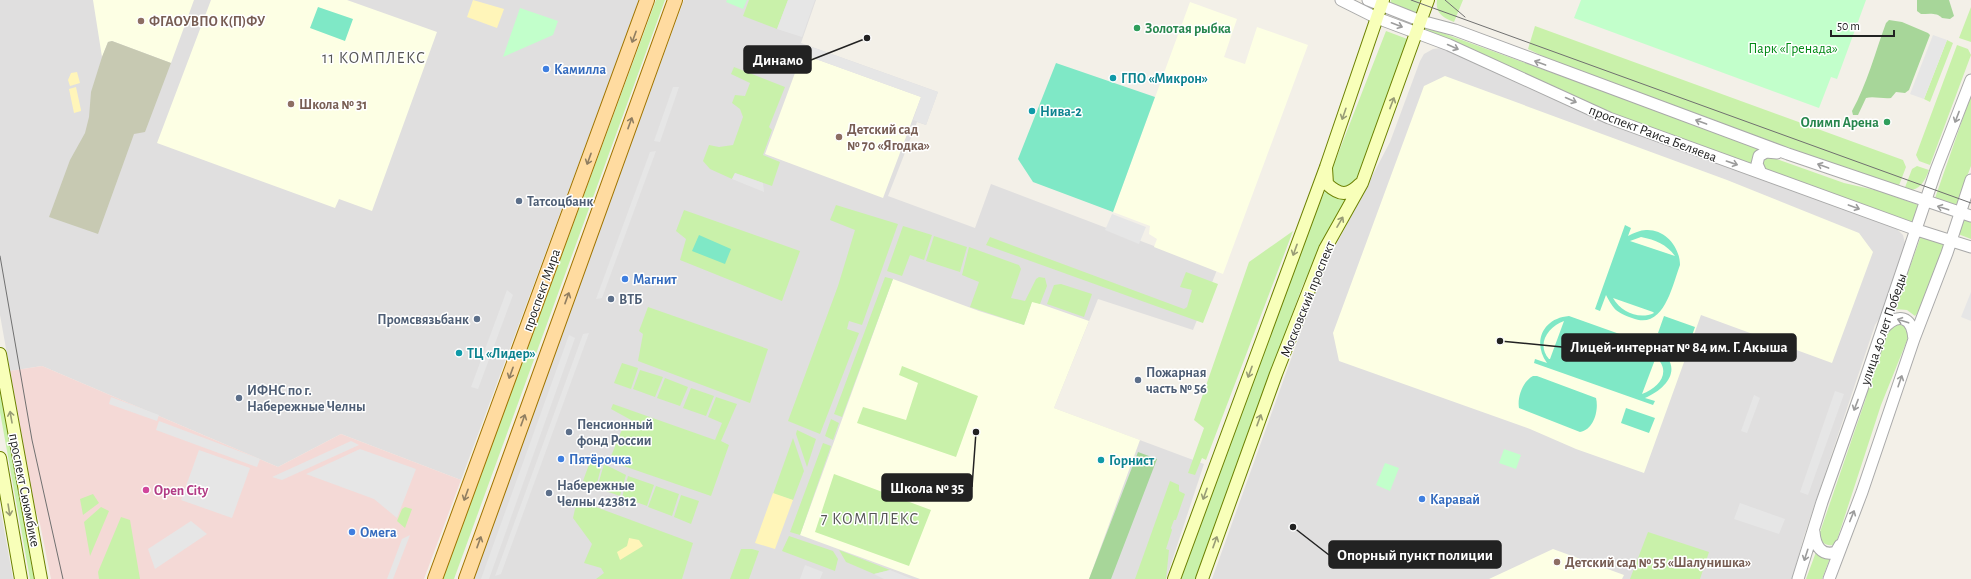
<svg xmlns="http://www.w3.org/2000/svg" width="1971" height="579" viewBox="0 0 1971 579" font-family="'Alegreya Sans',sans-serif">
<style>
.residential{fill:#e0dfdf}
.commercial{fill:#f4d9d6}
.education{fill:#fdffe4}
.construction{fill:#c7c9b2}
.grass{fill:#c9f1aa}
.forest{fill:#a7d699}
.sand{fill:#fff5b9}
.park{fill:#c2ffcb}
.pitch{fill:#7fe8c6;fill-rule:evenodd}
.parking{fill:#e6e6e6}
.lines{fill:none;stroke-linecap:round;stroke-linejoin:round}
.tertiary-casing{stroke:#a9a9a9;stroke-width:13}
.secondary-casing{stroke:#6c8100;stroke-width:14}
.primary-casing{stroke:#9f7400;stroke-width:16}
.tertiary{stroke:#fff;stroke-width:11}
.secondary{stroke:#f8ffb9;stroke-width:12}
.primary{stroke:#ffdba0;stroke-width:14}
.tram{stroke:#707070;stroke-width:1}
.oneway{stroke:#9c9c9c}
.oneway2{stroke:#907e61}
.oneway3{stroke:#989c75}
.education-dot{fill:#8d6e63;stroke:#fff;stroke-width:1.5}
.leisure-dot{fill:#2e9e5b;stroke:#fff;stroke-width:1.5}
.shop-dot{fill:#3f7fe0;stroke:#fff;stroke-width:1.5}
.culture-dot{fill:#0f9aa8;stroke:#fff;stroke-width:1.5}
.service-dot{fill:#5c6f8a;stroke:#fff;stroke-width:1.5}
.hotel-dot{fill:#d1479c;stroke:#fff;stroke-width:1.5}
.labels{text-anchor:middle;stroke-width:3;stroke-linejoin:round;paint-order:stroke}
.education-label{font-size:14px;font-weight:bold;fill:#785e54;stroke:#fff;text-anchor:start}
.leisure-label{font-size:14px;font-weight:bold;fill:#27864d;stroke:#fff;text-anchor:start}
.park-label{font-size:14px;fill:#018914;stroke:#fff}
.shop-label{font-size:14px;font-weight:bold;fill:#366cbe;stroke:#fff;text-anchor:start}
.culture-label{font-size:14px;font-weight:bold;fill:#0d838f;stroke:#fff;text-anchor:start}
.street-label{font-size:14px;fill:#222;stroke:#fff}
.service-label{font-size:14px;font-weight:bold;fill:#4e5e75;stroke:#fff;text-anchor:start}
.hotel-label{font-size:14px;font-weight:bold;fill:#b23c85;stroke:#fff;text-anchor:start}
.quarter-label{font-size:16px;letter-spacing:1px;fill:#555;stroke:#fff}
.leader{fill:none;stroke:#222;stroke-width:1.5}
.callout-dot{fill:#222;stroke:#fff;stroke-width:1.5}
.callout{fill:#222;stroke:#222;stroke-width:1.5}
.callout-label{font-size:15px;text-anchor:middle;font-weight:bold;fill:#fff}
</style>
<rect width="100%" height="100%" fill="#f3f0e8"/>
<path class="residential" d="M0 0H638L635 12 461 480 341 434 278 467 42 366 10 371 0 315Z
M684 0H816L801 43 938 92 926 125 917 122 888 196 975 228 991 184 1217 270 1193 330 1098 299 1054 408 1204 464 1166 579H469Z
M1440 48 1894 226 1903 235 1906 248 1884 311 1875 325 1804 536 1792 579H1212L1323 270 1390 142 1420 61 1424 54 1433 49Z
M0 507 13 579H0Z"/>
<path class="commercial" d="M42 366 278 467 341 434 461 480 424 579H51L40 524 32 499 10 371Z"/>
<path class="education" d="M93 0H194L171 63 112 41 108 42 102 57Z
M211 0H347L437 32 372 211 339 199 335 208 157 143Z
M1190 2 1237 19 1224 57 1245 64 1257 27 1308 45 1223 274 1154 247 1157 239 1149 234 1150 226 1113 212Z
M802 54 921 97 883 198 765 154Z
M1445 76 1727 180 1859 233 1873 252 1832 363 1701 315 1644 473 1576 449 1530 429 1339 361 1333 333 1424 86Z
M893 279 979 311 1024 325 1032 301 1089 321 1054 408 1140 440 1089 579H920L800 535Z
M1553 549 1624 575 1622 579H1489Z"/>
<path class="construction" d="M112 41 171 63 145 132 134 134 98 234 49 217 70 160 85 133 89 117 91 92 102 57 108 42Z"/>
<path class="grass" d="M656 0H665L454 579H442Z
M749 0H788L777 29 743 16Z
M1391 0H1420L1416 13 1390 4Z
M1437 0H1463L1454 22C1443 18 1435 13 1437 0Z
M1971 7V42L1959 38Z
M1535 26 1903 160 1906 167 1898 188 1563 66 1528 49Z
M1426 27 1759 148 1754 154 1752 165 1611 113 1425 31Z
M1386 31 1410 40 1354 185 1347 188 1337 186 1329 177Z
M1947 40 1953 43 1930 102 1924 99Z
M1957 45 1968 49 1971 55 1930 165 1919 161 1916 155Z
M734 67 785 87 769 127 772 130 763 155 780 162 772 186 735 173 732 179 710 169 703 161 709 145 719 147 733 145 743 117 740 109 732 103 735 95 745 96 750 83 731 74Z
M1971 95V166L1955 208 1934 201Z
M1771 157 1844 183 1879 191 1921 206 1914 223 1766 170 1762 165 1764 158Z
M1917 166 1929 170C1924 183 1919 192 1904 190L1912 169Z
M1325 191 1337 198H1347L1315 259 1302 287 1196 579H1181L1313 219Z
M836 205 898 224 862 325 849 321 847 329 859 333 820 434 788 421 838 286 855 230 830 220Z
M684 210 800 251 782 301 680 260 686 239 676 231Z
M1964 219 1971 221V239L1958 234Z
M903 226 932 235 924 260 910 255 902 276 887 271Z
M1293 231 1206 460 1202 458 1195 475 1188 473 1204 428 1194 420 1249 262Z
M1922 233 1946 241 1923 306 1915 316 1907 310 1895 309Z
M934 236 967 247 960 272 926 261Z
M990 237 1184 309 1187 307 1192 290 1180 287 1186 272 1218 284 1203 323 986 245Z
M969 247 1019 265 1021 269 1011 298 1025 301 1036 279 1039 277 1045 278 1047 286 1040 304 1032 302 1024 325 970 307 979 282 962 275Z
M885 277 893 279 842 417 834 414Z
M1061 284 1092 294 1084 317 1047 304 1054 285Z
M648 307 768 349 750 403 638 361 643 334 639 331Z
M1896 324 1906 326 1910 333 1881 405 1837 540 1833 545C1825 546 1822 543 1819 535L1866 398 1868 382 1886 330Z
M622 363 638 368 631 389 614 383Z
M902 366 978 396 956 457 857 423 863 407 906 420 918 383 899 375Z
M640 370 663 377 655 397 633 389Z
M665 378 688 387 680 406 657 398Z
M0 388 34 579H30L0 412Z
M691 388 714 396 706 416 683 408Z
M716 397 737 404 721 441 729 445 711 496 609 461 623 427 628 429 631 420 611 409 613 404 715 440 722 423 708 417Z
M831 419 839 423 833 440 825 436Z
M797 430 816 439 807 467 796 434Z
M793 438 804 471 793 500 773 494Z
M823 443 831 446 800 535 790 532Z
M591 459 602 464 596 487 583 481Z
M604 464 626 475 620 496 597 488Z
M834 474 931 510 909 566 815 532Z
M628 476 654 485 647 506 622 497Z
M1170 481 1179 485V491L1185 494 1176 520H1174L1171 528 1172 530 1166 549 1169 550 1166 579H1135Z
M656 486 679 494 672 516 648 507Z
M93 494 99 503 83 515 80 499Z
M681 495 699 501 691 524 674 517Z
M577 500 693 543 682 579H596L604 573 601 568 584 563 592 544 573 518Z
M101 507 109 511 90 556 84 522Z
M405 507 412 509 405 528 397 521 402 509Z
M121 517 130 520 140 579H99L98 572Z
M1648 532 1709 552 1700 579H1630Z
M789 536 833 551 838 559 835 571 782 551Z
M741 549H752L759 551 749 579H730Z
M839 550 890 570 874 574 846 562Z
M1816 552 1830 558 1822 579H1806Z"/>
<path class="forest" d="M1917 0H1949L1954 16 1950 19 1942 18C1937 12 1928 14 1921 14L1917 11Z
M1889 20 1902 22 1928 33 1930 35 1909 90 1905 93 1896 92 1891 98C1883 99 1873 96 1866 98L1858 115H1853L1852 111C1867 84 1875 53 1886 23Z
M1138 452 1157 459 1111 579H1089Z"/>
<path class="sand" d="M473 0 504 9 497 28 467 17Z
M77 72 80 83 70 86 68 80 71 73Z
M76 87 81 110V111L74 113 69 89Z
M773 493 793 500 775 549 755 543Z
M629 538 639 540 643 546 620 560 617 552 627 546Z"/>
<path class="park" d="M727 0H747L743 9 726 2Z
M1581 0H1866L1837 79 1831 77 1819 108 1574 18Z
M520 8 558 21 553 35 503 57Z
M1504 449 1521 455 1516 469 1499 463Z
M1385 463 1399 468 1390 491 1376 485Z"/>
<path class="pitch" d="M318 7 353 19 345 41 310 28Z
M1056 63 1155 97 1113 212 1033 182 1018 159Z
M1625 225 1631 228 1628 236C1634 233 1640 230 1646 230 1665 229 1680 247 1680 265 1672 286 1664 331 1632 318 1616 312 1614 310 1606 295L1600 311 1595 309ZM1641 237C1656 240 1666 244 1675 256L1630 241ZM1613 298 1653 312 1654 313C1639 320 1621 312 1613 298Z
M699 235 731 249 725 264 692 251Z
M1569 316 1656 347C1684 365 1670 387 1645 398L1655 401 1653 405 1534 363 1535 359 1547 363C1532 342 1543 318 1569 316ZM1564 321 1550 359H1549C1536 344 1548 327 1564 321ZM1656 357C1672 372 1659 388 1642 394Z
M1664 316 1695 327 1689 344 1658 333Z
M1533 376H1537L1596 398C1599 410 1594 430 1580 432L1519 408C1517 397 1523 381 1533 376Z
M1626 408 1655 418 1649 433 1621 423Z"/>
<path class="parking" d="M788 0H815L802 37 777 29Z
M1933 35 1947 40 1924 99 1910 94Z
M806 45 938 92 926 125 913 120 921 97 802 54Z
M673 87H679L660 142 654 141Z
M656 151 602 298 596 299 650 152Z
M735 173 763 183 764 192 732 179Z
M1112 214 1146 227 1139 244 1105 230Z
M507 290 513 295 478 389 471 387Z
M1971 292V321L1961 317Z
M589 333 501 574 495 576 583 334Z
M569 335 575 338 489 579H481Z
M1835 391 1844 394 1808 495 1800 492Z
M1754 395 1760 398 1747 433 1741 431Z
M111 397 159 415 157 421 109 404Z
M159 421 260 459 257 467 156 430Z
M351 441 359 445 282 480 272 477Z
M360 449 416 469 397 518 374 499 306 474Z
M199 450 250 468 232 518 181 500Z
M1740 503 1785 519 1779 534 1734 519Z
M191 521 207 534 155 569 148 549Z
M410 535 393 579H387L402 539Z
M805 565 823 572 820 579H800Z
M890 570 912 579H884L874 574Z"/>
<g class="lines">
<g class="tertiary-casing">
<path id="tertiary" d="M1341 0 1377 18 1449 45 1609 118 1917 230 1971 247
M1368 0 1421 21 1455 30 1788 154 1971 216
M1761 173 1757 164 1759 156 1766 152 1777 153
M1883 329C1898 312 1912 316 1914 339
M1814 532C1815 545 1821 557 1836 552L1840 545
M1798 579 1822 502 1862 389 1936 170 1971 80
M1829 579 1862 492 1914 339 1947 253 1971 180"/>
</g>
<g class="secondary-casing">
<path id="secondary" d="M1326 168 1327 184C1340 196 1348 196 1360 184
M0 354 41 579
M0 458 21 579
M1174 579 1326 167 1383 0
M1202 579 1276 374 1325 249 1362 183 1428 0"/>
</g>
<g class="primary-casing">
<path id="primary" d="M435 579 647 0
M466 579 675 0"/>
</g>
<use href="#tertiary" class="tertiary"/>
<use href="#secondary" class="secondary"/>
<use href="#primary" class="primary"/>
<path class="tram" d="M1411 0 1971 203
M1445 0 1465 17
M0 256 32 440 63 579"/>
</g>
<defs><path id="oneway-shaft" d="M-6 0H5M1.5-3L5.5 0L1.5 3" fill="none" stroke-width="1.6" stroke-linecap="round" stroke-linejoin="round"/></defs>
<g class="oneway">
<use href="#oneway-shaft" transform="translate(1397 25) rotate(21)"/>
<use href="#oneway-shaft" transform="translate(1453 47) rotate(24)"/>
<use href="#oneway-shaft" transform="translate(1540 63) rotate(-160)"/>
<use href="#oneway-shaft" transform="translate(1571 100) rotate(24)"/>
<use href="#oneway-shaft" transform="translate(1957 117) rotate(111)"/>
<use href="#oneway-shaft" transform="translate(1701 122) rotate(-160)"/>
<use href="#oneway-shaft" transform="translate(1732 163) rotate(19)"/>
<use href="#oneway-shaft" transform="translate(1823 166) rotate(-160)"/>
<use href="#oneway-shaft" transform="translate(1854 207) rotate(20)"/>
<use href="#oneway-shaft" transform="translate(1943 208) rotate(-162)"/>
<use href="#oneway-shaft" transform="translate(1903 321) rotate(-162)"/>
<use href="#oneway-shaft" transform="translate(1900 381) rotate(-71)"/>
<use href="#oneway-shaft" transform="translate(1856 405) rotate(111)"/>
<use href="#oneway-shaft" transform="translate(1852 516) rotate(-68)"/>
<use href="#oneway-shaft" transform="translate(1806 555) rotate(108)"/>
</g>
<g class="oneway2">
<use href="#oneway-shaft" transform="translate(634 37) rotate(110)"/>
<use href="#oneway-shaft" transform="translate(630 123) rotate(-70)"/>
<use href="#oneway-shaft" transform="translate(589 159) rotate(110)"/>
<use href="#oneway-shaft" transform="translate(567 298) rotate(-70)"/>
<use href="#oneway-shaft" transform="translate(511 373) rotate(110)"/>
<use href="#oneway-shaft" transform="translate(523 420) rotate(-70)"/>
<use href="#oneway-shaft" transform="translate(466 495) rotate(110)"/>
<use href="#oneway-shaft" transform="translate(479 542) rotate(-70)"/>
</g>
<g class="oneway3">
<use href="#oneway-shaft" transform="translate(1392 103) rotate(-69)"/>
<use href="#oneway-shaft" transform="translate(1344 114) rotate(109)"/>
<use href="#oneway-shaft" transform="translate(1340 222) rotate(-60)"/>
<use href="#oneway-shaft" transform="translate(1295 250) rotate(110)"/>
<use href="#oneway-shaft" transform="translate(1250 372) rotate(110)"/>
<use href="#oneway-shaft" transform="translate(11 417) rotate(-100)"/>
<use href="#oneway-shaft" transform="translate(1259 420) rotate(-70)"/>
<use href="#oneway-shaft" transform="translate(1205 494) rotate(110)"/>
<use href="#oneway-shaft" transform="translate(9 510) rotate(81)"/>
<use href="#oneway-shaft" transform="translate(1215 542) rotate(-70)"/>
</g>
<g class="education-dot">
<circle cx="141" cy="21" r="4"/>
<circle cx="291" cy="104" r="4"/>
<circle cx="839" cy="137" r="4"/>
<circle cx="1557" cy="562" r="4"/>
</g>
<g class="leisure-dot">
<circle cx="1137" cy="28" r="4"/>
<circle cx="1887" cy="122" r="4"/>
</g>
<g class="shop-dot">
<circle cx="546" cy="69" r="4"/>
<circle cx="625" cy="279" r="4"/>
<circle cx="561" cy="459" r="4"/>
<circle cx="1422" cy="499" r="4"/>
<circle cx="352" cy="532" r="4"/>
</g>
<g class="culture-dot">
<circle cx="1113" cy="78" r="4"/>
<circle cx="1032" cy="111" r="4"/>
<circle cx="459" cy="353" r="4"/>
<circle cx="1101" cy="460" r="4"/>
</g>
<g class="service-dot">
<circle cx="519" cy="201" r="4"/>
<circle cx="611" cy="299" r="4"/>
<circle cx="477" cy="319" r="4"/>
<circle cx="1138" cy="380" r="4"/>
<circle cx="239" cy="398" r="4"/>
<circle cx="569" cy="432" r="4"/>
<circle cx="549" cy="493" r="4"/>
</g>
<circle class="hotel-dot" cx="146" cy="490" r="4"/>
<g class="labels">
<g class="education-label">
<text x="149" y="26">ФГАОУВПО К(П)ФУ</text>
<text x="299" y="109">Школа № 31</text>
<text x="847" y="134">Детский сад<tspan x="847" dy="16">№ 70 «Ягодка»</tspan></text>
<text x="1565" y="567">Детский сад № 55 «Шалунишка»</text>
</g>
<g class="leisure-label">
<text x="1145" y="33">Золотая рыбка</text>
<text x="1879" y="127" text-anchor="end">Олимп Арена</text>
</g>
<g class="park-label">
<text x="1793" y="53">Парк «Гренада»</text>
</g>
<g class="shop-label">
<text x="554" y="74">Камилла</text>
<text x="633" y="284">Магнит</text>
<text x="569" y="464">Пятёрочка</text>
<text x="1430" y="504">Каравай</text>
<text x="360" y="537">Омега</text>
</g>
<g class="culture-label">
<text x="1121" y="83">ГПО «Микрон»</text>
<text x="1040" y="116">Нива-2</text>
<text x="467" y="358">ТЦ «Лидер»</text>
<text x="1109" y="465">Горнист</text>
</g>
<g class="street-label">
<text transform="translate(1653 133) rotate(21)" y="5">проспект Раиса Беляева</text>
<text transform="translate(541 290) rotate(-70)" y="5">проспект Мира</text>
<text transform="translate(1307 299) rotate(-68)" y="5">Московский проспект</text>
<text transform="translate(1883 329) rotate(-71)" y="5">улица 40 лет Победы</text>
<text transform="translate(25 490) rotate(79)" y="5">проспект Сююмбике</text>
</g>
<g class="service-label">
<text x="527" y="206">Татсоцбанк</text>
<text x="619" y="304">ВТБ</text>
<text x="469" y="324" text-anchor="end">Промсвязьбанк</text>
<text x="1146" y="377">Пожарная<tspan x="1146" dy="16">часть № 56</tspan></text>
<text x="247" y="395">ИФНС по г.<tspan x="247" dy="16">Набережные Челны</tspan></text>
<text x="577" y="429">Пенсионный<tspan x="577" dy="16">фонд России</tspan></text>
<text x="557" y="490">Набережные<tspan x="557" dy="16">Челны 423812</tspan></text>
</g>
<g class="hotel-label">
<text x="154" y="495">Open City</text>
</g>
<g class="quarter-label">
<text x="374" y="63">11 КОМПЛЕКС</text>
<text x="870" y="524">7 КОМПЛЕКС</text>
</g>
</g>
<path class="leader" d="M867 38L811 60M1500 341L1562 347M976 432L972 487M1293 527L1329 555"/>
<g class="callout-dot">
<circle cx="867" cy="38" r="4"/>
<circle cx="1500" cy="341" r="4"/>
<circle cx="976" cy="432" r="4"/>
<circle cx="1293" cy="527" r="4"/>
</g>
<g class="callout">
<rect x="744" y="46" width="67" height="27" rx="4"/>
<rect x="1562" y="334" width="234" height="27" rx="4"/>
<rect x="882" y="474" width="90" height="27" rx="4"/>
<rect x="1329" y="541" width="172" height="27" rx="4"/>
</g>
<g class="callout-label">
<text x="778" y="65">Динамо</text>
<text x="1679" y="352">Лицей-интернат № 84 им. Г. Акыша</text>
<text x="927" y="493">Школа № 35</text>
<text x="1415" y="560">Опорный пункт полиции</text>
</g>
<path d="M1831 30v6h63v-6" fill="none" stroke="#222222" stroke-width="2"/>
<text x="1837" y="30" font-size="12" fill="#222222" stroke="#ffffff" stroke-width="3" paint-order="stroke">50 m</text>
</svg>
